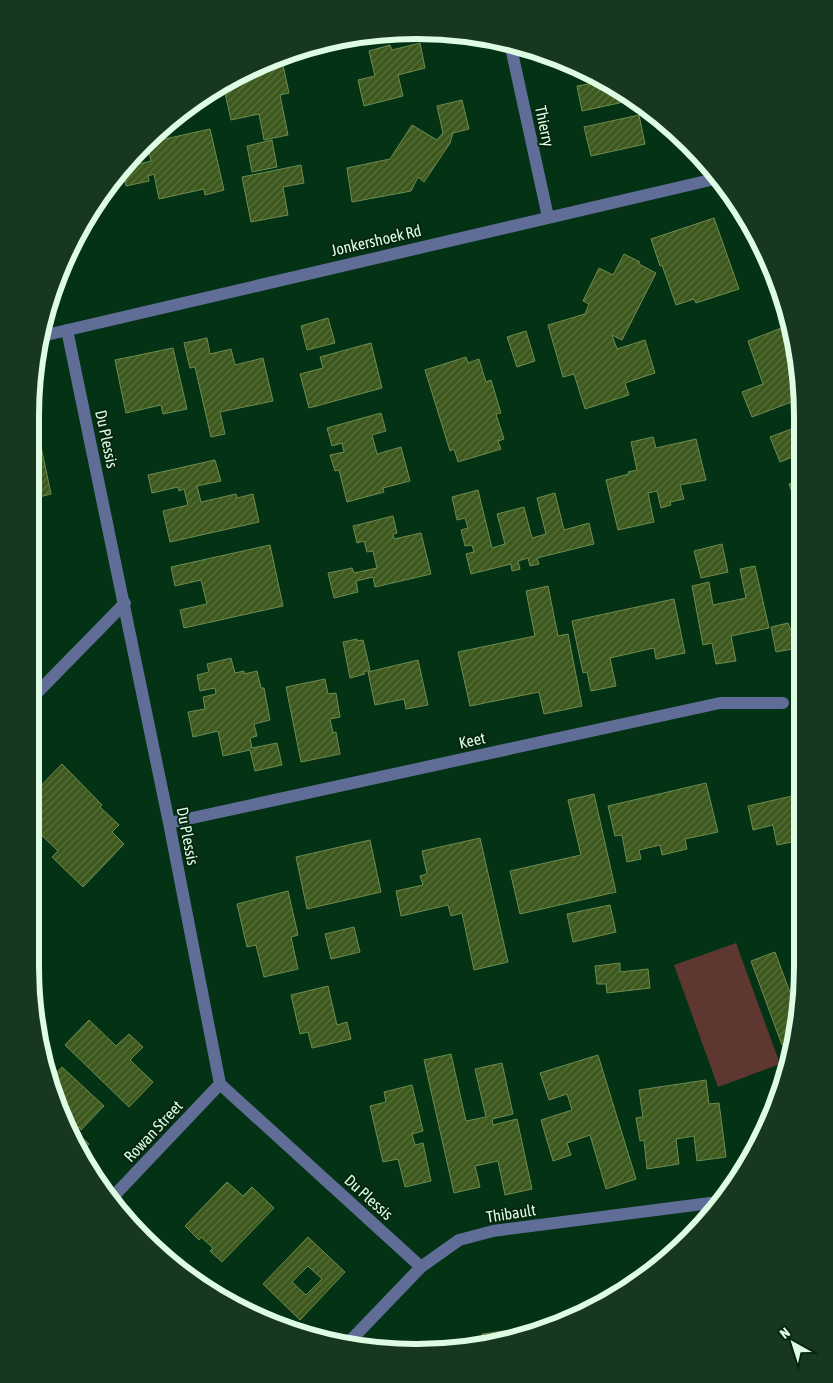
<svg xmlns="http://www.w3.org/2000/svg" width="833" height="1383" viewBox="0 0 833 1383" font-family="'Asap Condensed',sans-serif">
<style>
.garden{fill:#5d3730}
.building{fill:url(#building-hatch);stroke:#6e8c50;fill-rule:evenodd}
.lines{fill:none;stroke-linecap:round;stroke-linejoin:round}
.minor{stroke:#606d96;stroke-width:12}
.labels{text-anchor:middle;stroke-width:4;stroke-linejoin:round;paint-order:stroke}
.street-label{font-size:16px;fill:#defce4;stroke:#072610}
.rim{fill:none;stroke:#defce4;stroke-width:6}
</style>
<defs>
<pattern id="building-hatch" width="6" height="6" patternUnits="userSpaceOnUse" patternTransform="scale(1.25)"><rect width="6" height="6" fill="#3d581d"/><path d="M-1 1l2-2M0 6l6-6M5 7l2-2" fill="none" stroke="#59713e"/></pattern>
</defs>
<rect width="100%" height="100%" fill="#033214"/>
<path class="garden" d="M736 943 780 1064 718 1087 674 965Z"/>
<path class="building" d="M420 43 425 68 398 75 403 96 364 106 358 80 375 76 369 51 390 45 392 50Z
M283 65 289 93 280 95 288 135 264 140 259 114 231 120 223 84 252 68 262 66 263 69Z
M587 71 631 95 633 100 582 111 577 86 589 84Z
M462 100 469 129 453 133 450 143 424 182 418 177 411 191 352 202 347 168 390 159 412 125 437 140 443 133 437 106Z
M639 115 645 144 591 156 584 127Z
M210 129 224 190 205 195 204 189 159 199 154 174 148 176 149 181 126 186 123 168 151 161 147 143Z
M672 130 681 139 674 140Z
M272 140 277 167 252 172 247 146Z
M301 165 304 183 283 187 288 215 251 222 242 177Z
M714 218 739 289 696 303 694 299 676 305 662 265 660 266 651 239Z
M624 254 640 262 639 264 656 273 622 340 612 335 617 349 645 340 655 373 625 383 629 395 585 409 574 374 563 377 548 325 585 314 589 304 583 301 599 268 613 275Z
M328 318 335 343 307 350 301 326Z
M784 327 795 353 802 398 752 417 742 392 763 384 748 341Z
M526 331 535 361 517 367 507 337Z
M207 338 210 354 231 349 235 365 263 358 273 401 220 412 225 434 211 437 195 367 190 368 184 343Z
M371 343 382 388 309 408 300 374 323 368 320 357Z
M173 348 187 409 163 414 161 405 126 413 115 360Z
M466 357 468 363 479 359 486 382 491 380 501 413 496 414 504 439 498 441 501 449 458 462 454 449 450 451 425 370Z
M31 399 51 494 31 499Z
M381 413 386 431 372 435 377 454 401 447 410 481 383 488 384 492 347 502 339 470 335 471 330 455 344 452 342 443 332 446 327 428Z
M802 425V473L795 456 780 462 770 437Z
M653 437 656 448 696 439 706 480 680 485 684 499 670 502 671 505 661 508 657 491 648 493 654 522 618 530 606 480 629 474 628 472 637 470 631 442Z
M215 460 221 481 197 486 201 502 236 494 237 498 253 494 259 522 170 542 163 511 188 505 184 489 179 491 178 487 152 493 148 475Z
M802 479V507L798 509 789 484Z
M478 490 492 548 505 544 497 514 524 507 532 538 546 534 537 498 555 493 564 530 589 523 594 544 537 558 539 564 530 566 528 558 518 561 520 569 512 571 511 564 471 574 466 554 474 552 472 545 465 546 461 530 468 528 465 518 457 520 452 497Z
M393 516 397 533 393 534 394 539 421 533 431 574 375 587 373 577 356 581 358 592 334 598 328 573 352 568 354 573 377 568 373 551 367 552 364 541 357 543 353 526Z
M722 544 728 572 701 578 694 551Z
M270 545 283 606 184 628 180 610 207 604 201 580 175 586 171 567Z
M755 566 769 628 731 636 736 661 716 664 712 643 703 645 692 586 709 582 713 605 746 598 740 569Z
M548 586 558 636 568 634 582 706 544 714 539 692 470 706 458 652 535 636 526 591Z
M674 599 685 653 656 659 654 648 610 658 616 686 591 691 587 672 583 673 572 621Z
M31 605 39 612 31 622Z
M788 623 798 648 776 652 771 627Z
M357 639V641L363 640 370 670 364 672 365 674 350 678 343 642Z
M231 658 235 673 244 671V674L257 671 261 688H264L270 720 254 724 257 736 250 738 252 748 277 743 282 765 255 771 250 750 223 756 218 731 193 737 188 712 205 709 203 697 216 694 215 688 200 691 197 675 209 672 207 664Z
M418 660 428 705 406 709 404 699 375 705 368 672Z
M325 679 328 694 336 693 340 717 330 719 333 733 336 732 340 754 301 762 286 687Z
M62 764 102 805 100 807 119 825 112 832 124 844 83 887 52 857 58 851 34 828 32 830 30 829V797Z
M706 783 718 832 685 839 687 849 662 855 660 845 639 850 641 859 627 862 622 835 615 836 608 806Z
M594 794 616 892 520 914 510 871 581 855 568 800Z
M792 796 794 802 802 801V840L777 845 773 825 753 830 748 806Z
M480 838 508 962 474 970 462 913 451 916 448 905 401 916 396 891 423 885 420 876 427 874 422 851Z
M370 840 381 892 307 909 296 857Z
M30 879 35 884 30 889Z
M288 891 298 935 291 937 298 969 264 977 256 945 247 947 237 904Z
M610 905 616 932 573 942 567 914Z
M354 927 360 952 331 959 325 934Z
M775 952 798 1014 792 1041 782 1045 751 961Z
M620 963V972L648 969 650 988 607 993 606 984H597L595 966Z
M328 986 337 1025 347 1022 351 1039 312 1048 308 1032 300 1034 291 995Z
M89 1020 116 1046 129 1034 143 1047 130 1060 153 1082 129 1107 65 1045Z
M451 1054 466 1121 486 1117 475 1069 502 1063 513 1114 492 1119 493 1125 517 1119 532 1189 505 1195 498 1161 475 1166 480 1187 454 1193 424 1060Z
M598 1055 636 1179 606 1189 590 1135 567 1143 571 1155 553 1161 541 1120 572 1110 567 1094 549 1100 540 1073Z
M62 1067 104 1106 81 1130 79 1127 75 1131 89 1144 83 1151 50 1090 49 1081Z
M706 1080 709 1104 719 1103 726 1157 697 1161 694 1136 676 1139 679 1164 647 1169 644 1140 640 1141 636 1118 643 1117 639 1090Z
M412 1085 423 1131 412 1134 415 1145 423 1143 431 1181 405 1187 398 1159 383 1162 370 1106 386 1102 384 1092Z
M227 1182 243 1196 252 1187 274 1208 222 1262 210 1251 213 1248 201 1237 199 1240 185 1226Z
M308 1237 345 1272 300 1320 263 1284ZM308 1266 322 1279 306 1295 292 1282Z
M161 1241 187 1266 183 1270 156 1245Z
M557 1324 540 1333 517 1336 516 1329Z
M511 1330 512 1337 483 1342 482 1334Z"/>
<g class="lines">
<path class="minor" d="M510 43 548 217
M67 330 169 823 220 1084 421 1267
M42 336 719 178
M30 700 125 603
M169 823 720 703H783
M109 1201 220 1084
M349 1342 421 1267 459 1240 493 1231 718 1202"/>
</g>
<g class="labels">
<g class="street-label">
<text transform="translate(545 126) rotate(78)" y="6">Thierry</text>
<text transform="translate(376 240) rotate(-13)" y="6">Jonkershoek Rd</text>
<text transform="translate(107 439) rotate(78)" y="6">Du Plessis</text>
<text transform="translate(472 740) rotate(-12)" y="6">Keet</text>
<text transform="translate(188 836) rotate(79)" y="6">Du Plessis</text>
<text transform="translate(153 1131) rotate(-47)" y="6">Rowan Street</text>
<text transform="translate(369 1197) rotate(42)" y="6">Du Plessis</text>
<text transform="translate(511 1213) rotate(-9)" y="6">Thibault</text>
</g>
</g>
<path d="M0 0H833V1383H0ZM416 39H417A377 377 0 0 1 794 416V967A377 377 0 0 1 417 1344H416A377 377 0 0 1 39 967V416A377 377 0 0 1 416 39Z" fill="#183721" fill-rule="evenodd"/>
<path class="rim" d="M416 39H417A377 377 0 0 1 794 416V967A377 377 0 0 1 417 1344H416A377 377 0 0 1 39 967V416A377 377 0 0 1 416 39Z"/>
<g transform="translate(793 1343) rotate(321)" stroke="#072610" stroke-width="4" paint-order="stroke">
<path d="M0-4L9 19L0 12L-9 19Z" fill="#defce4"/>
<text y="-8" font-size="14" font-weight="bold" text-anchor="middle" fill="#defce4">N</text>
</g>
</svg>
